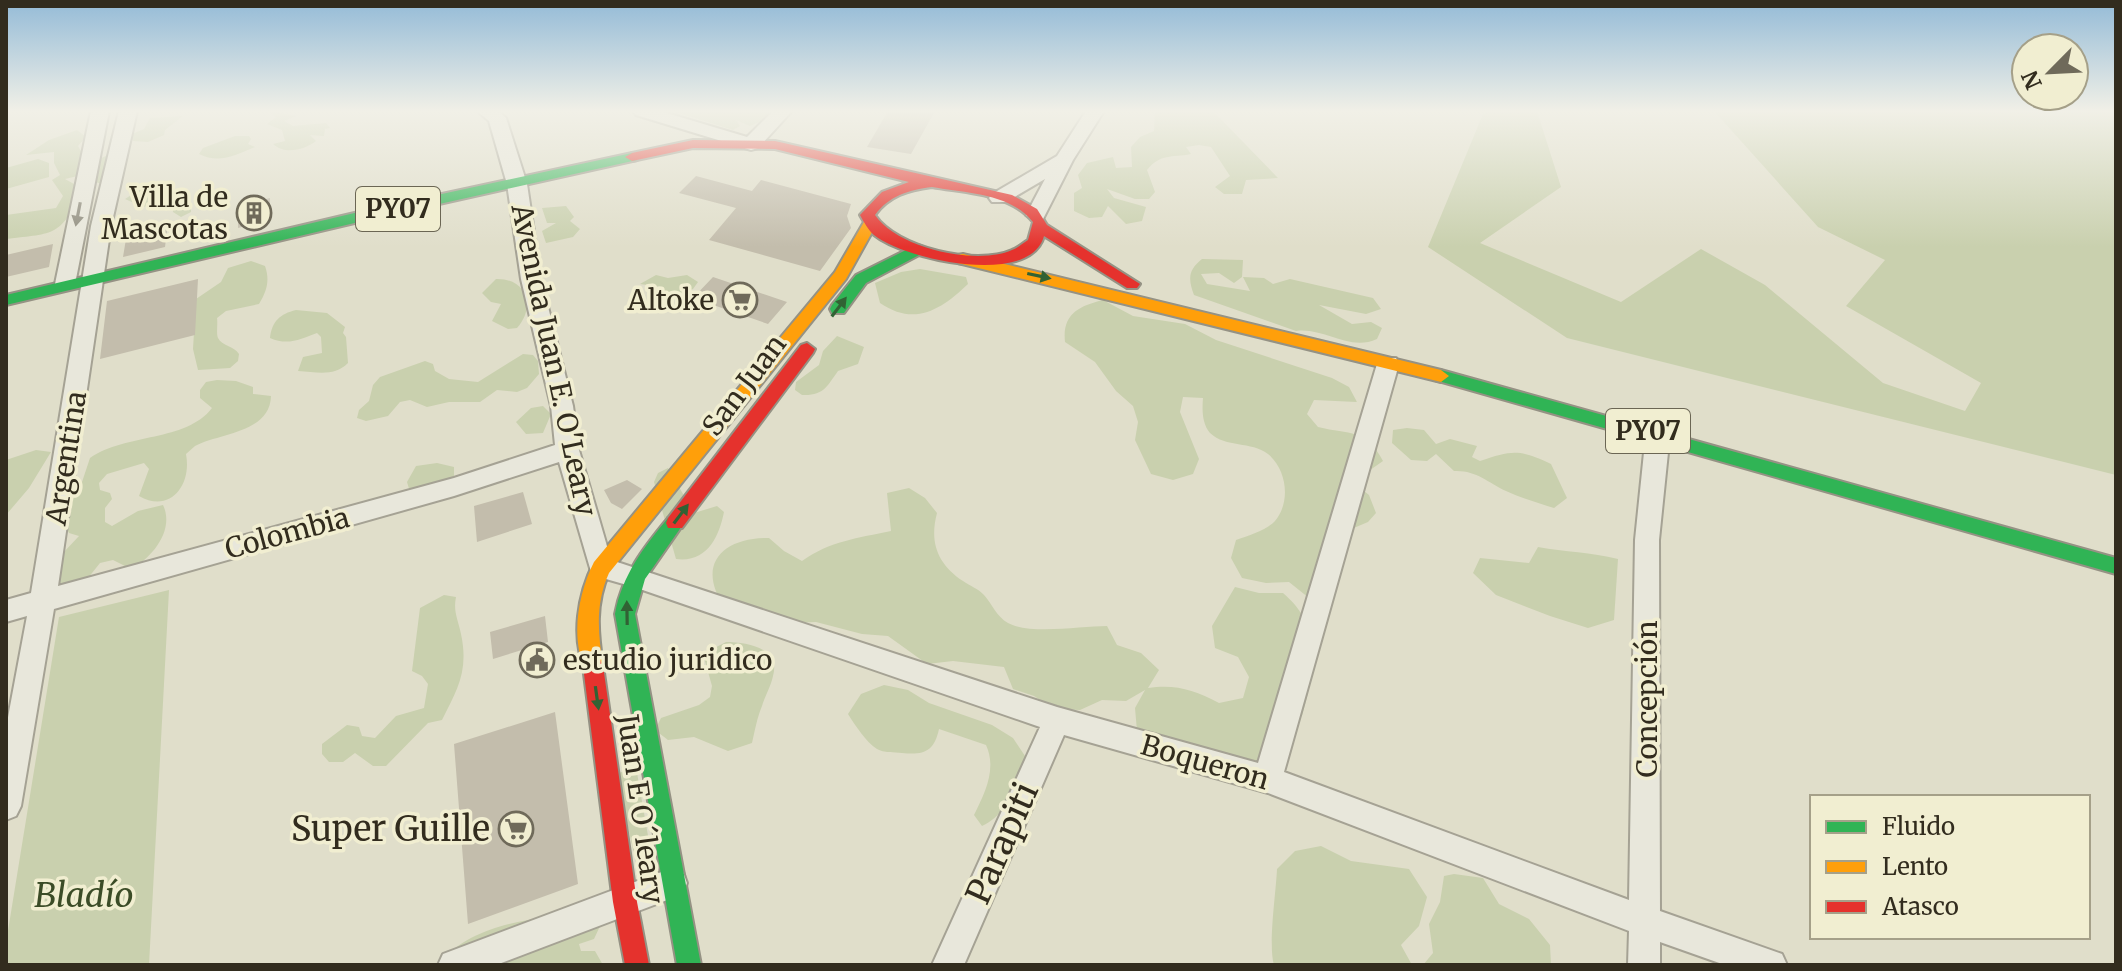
<svg xmlns="http://www.w3.org/2000/svg" width="2122" height="971" viewBox="0 0 2122 971" font-family="Merriweather,serif">
<style>
.green{fill:#c9d0ae}
.building{fill:#c3bdac}
.lines{fill:none;stroke-linecap:round;stroke-linejoin:round}
.street-casing{stroke:#a5a294;stroke-width:4}
.fast-casing{stroke:#959284;stroke-width:4}
.slow-casing{stroke:#959284;stroke-width:4}
.jam-casing{stroke:#959284;stroke-width:4}
.street{fill:#e8e7db;fill-rule:evenodd}
.fast{fill:#30b455;fill-rule:evenodd}
.slow{fill:#ff9f0a;fill-rule:evenodd}
.jam{fill:#e5322d;fill-rule:evenodd}
.oneway{fill:#8d8a7c}
.oneway2{fill:#316234}
.labels{text-anchor:middle;stroke-width:7;stroke-linejoin:round;paint-order:stroke}
.shield{fill:#f1eed1;stroke:#6b6654;stroke-width:2}
.shield-label{font-size:26px;font-weight:bold;fill:#322c1e}
.poi-label{font-size:28px;fill:#322c1e;stroke:#f1eed1;text-anchor:end}
.street-label{font-size:28px;fill:#322c1e;stroke:#f1eed1}
.near-poi-label{font-size:34px;fill:#322c1e;stroke:#f1eed1;text-anchor:end}
.near-street-label{font-size:34px;fill:#322c1e;stroke:#f1eed1}
.near-park-label{font-size:34px;font-style:italic;fill:#3b4c27;stroke:#f1eed1}
</style>
<rect width="100%" height="100%" fill="#e0deca"/>
<path class="green" d="M269 111 296 116 284 121 293 126 326 123 330 128 325 129 324 136 310 135 316 141C304 150 285 155 273 144L285 141 282 130 267 124 276 117Z
M673 111H771L772 116 750 126 736 120 740 126 733 130Z
M1155 111H1213L1278 178 1246 180 1242 194H1224L1215 187 1230 176 1211 147 1199 145 1186 147 1191 154C1171 158 1161 153 1147 170L1155 192 1149 199H1135L1107 189 1114 198 1146 207 1142 221 1126 224 1108 206 1102 217 1089 218 1074 211V193L1082 188 1078 175 1087 163 1113 157 1116 168 1132 167 1131 147 1140 137 1154 131Z
M1494 111H1537L1561 187 1480 243 1621 302 1701 249 1765 285 1883 383 1965 411 1981 383 1846 306 1885 260 1818 227 1714 111H2116V475L1567 338 1428 247 1483 114Z
M183 116 165 130 164 135 148 142 133 141 132 134 144 129 150 118Z
M77 130 86 137 78 146 88 164 108 155 110 184 98 183 86 174 65 179 83 189C60 237 56 233 6 239V215L56 208 63 196 52 180 60 175 54 163V152L26 155 49 140Z
M235 136H249L251 139 248 144 255 147C236 155 219 164 199 154L203 148Z
M38 159 49 163V177L6 189V168Z
M139 190H168L175 198 191 205V212L181 217 173 212 172 202 143 207 125 199Z
M566 206 574 217 570 221 580 229 573 237 546 243 542 231 556 223H547L542 208Z
M1202 259 1243 260 1242 277 1234 283 1219 273 1201 274 1207 284 1250 291 1243 277 1264 278 1273 284 1290 279 1373 298 1381 309 1366 314 1319 305 1352 324 1371 322 1382 328 1377 339C1349 352 1324 327 1296 331L1194 295C1188 279 1188 270 1202 259Z
M251 261 265 266C270 280 267 291 259 304L226 311 217 318C218 324 216 333 218 338 222 346 234 346 239 354L238 361 230 368 198 370 193 349 196 299 221 282 228 268Z
M920 269 966 277 968 284C942 309 915 327 880 303L875 283 901 272Z
M656 275 668 278 687 275 698 282 693 289 666 299 662 287 640 284Z
M496 279C527 278 536 307 517 328L508 329 492 321 501 304 491 302 482 293Z
M1103 300 1133 316 1185 324 1216 340 1332 378 1349 387 1357 402 1314 400 1307 414 1318 427C1350 435 1366 428 1383 461L1353 482 1369 495 1376 513 1368 522 1349 530 1309 598 1289 582 1266 583 1242 578 1231 558 1236 540C1248 536 1267 530 1275 521 1291 502 1287 470 1268 454 1251 441 1226 448 1210 433 1202 424 1202 409 1203 398L1183 397 1180 412 1199 459 1193 474 1173 480 1151 474 1135 440 1138 422 1133 406 1116 391 1095 362 1065 342C1062 314 1079 306 1103 300Z
M296 310 327 313 345 327 343 333 346 337 348 363C334 377 317 372 298 371L303 357 322 353 321 337 317 333C301 339 288 346 270 338 272 321 280 314 296 310Z
M837 336 864 347 858 364 838 371C827 386 824 396 802 395L795 390 796 382 819 365 823 351Z
M523 354 533 355 538 361 539 374 527 388 517 392 497 390 480 402H449L427 407 410 400 400 402 388 416 366 421 357 418 359 410 369 401 373 385 380 377 425 361 433 364 435 371 449 379 478 382Z
M217 380 236 381 253 387V394L271 396C270 433 220 433 195 446L186 454C192 485 170 514 139 496L149 469 144 463 107 474 99 483 100 490 110 493 112 499 105 508V522L112 526 138 511 163 505C175 530 152 558 131 569L113 560 100 563 84 583 59 591 54 583 63 553 79 536 69 533 66 527 70 500 79 491 90 458C126 433 186 442 212 408L200 398V390L206 382Z
M543 406 551 414 543 433 526 434 516 422 531 408Z
M1407 428 1424 430 1436 444 1450 439 1477 446 1472 457 1480 461C1512 450 1520 449 1551 464L1567 498 1554 508C1538 503 1521 498 1506 491 1487 482 1476 470 1454 471L1436 454 1427 461 1411 460 1392 443 1393 430Z
M36 450 51 452 29 488 6 515V460Z
M437 463 454 467V480L410 492 407 482 416 466Z
M668 468 694 513 717 506 724 512C719 537 707 563 676 559L654 482 658 473Z
M909 488 925 498 937 513C929 543 938 564 963 581 970 586 979 589 984 595 992 604 997 617 1008 623 1030 635 1082 626 1107 626L1117 645 1141 653 1159 670 1148 688C1176 684 1194 690 1219 703L1243 698 1249 677 1238 657 1215 648 1212 626 1235 587 1259 593H1283C1315 621 1307 634 1297 672L1308 693 1302 716 1283 729 1253 767 1137 731 1135 708 1145 690 1126 701 1102 700 1080 710 1054 709 1034 696 1013 689 1004 667 953 661 927 664 888 636 862 634 816 622 790 623 725 607C695 565 723 537 769 538L784 551 802 561C830 541 858 538 891 531L887 493Z
M1538 547C1565 552 1591 552 1618 559L1614 620 1588 628 1550 616 1496 595 1473 573 1480 558 1529 563Z
M169 590 149 965H6V943L59 617Z
M444 595 456 597C453 612 458 619 461 634 469 671 457 690 442 720L428 723 386 766H373L355 753 343 762H329L322 754V744L347 725 359 727 362 736 375 738 396 716 424 708 428 684 422 676 412 671 420 608Z
M726 642C747 642 781 648 773 676 771 686 765 696 762 706 757 718 755 730 752 743L728 751 694 737 668 740 655 730 661 718 699 705 710 697 712 686 703 654Z
M884 685 908 690 929 703 992 725 1013 738 1027 759C1015 784 1009 814 982 826L974 815C985 793 997 769 986 745L939 729C934 752 924 755 902 753 894 752 884 753 877 749 866 742 855 725 848 714L861 694Z
M636 767 654 870 640 880 616 774Z
M1321 846 1351 861 1409 869 1427 897 1419 926 1401 945 1412 965H1274C1268 945 1276 893 1277 869L1295 851Z
M1454 874 1483 878 1499 904 1529 919 1550 945 1551 965H1423L1433 953 1429 924 1440 902 1444 876Z
M550 916 601 924 594 939 579 944 581 951H595L603 965H436C470 930 503 924 550 916Z"/>
<path class="building" d="M888 111H935L911 154 867 147Z
M696 176 752 191 761 180 851 204 847 216 851 228 820 271 709 240 736 208 679 193Z
M270 198V220L238 228V206Z
M168 224 165 247 123 257 127 233Z
M53 244 49 267 6 277V255Z
M713 277 787 302 768 324 693 298Z
M198 279 195 335 100 359 107 301Z
M627 480 642 489 622 509 611 503 604 490Z
M523 492 532 524 477 542 474 506Z
M545 616 548 642 493 659 490 632Z
M555 712 578 884 468 924 454 744Z"/>
<g class="lines">
<g class="street-casing">
<path id="street" d="M91 111H109L75 284 72 289H58L55 284Z
M119 111H137L111 226 58 586 454 478 555 445 551 406 521 279 507 184 489 121 477 111H498L506 118 527 184 541 279 573 406 579 450 611 560 1057 707 1258 763 1377 364 1380 358H1396L1399 364 1284 772 1629 900 1635 540 1646 433 1650 427 1658 424 1666 427 1670 433 1659 540 1660 911 1782 954 1787 965H1725L1660 942V965H1628L1629 931 1268 793 1064 735 964 965H932L1040 727 634 587 592 575 559 462 454 496 54 609 21 806 16 816 6 820V728L27 616 6 622V600L31 593 91 226Z
M633 111H660L747 137 773 111H792L758 148 751 150 636 115Z
M1086 111H1104L1073 160 1043 219 1036 221 1026 215 1045 179 1006 202H992L989 198 992 194 1057 156Z
M672 868 683 872 687 883 683 894 496 965H438L443 954Z"/>
</g>
<g class="fast-casing">
<path id="fast" d="M632 153 637 154V160L363 221 6 305V295L363 211Z
M916 245 921 246V254L866 283 844 313H832L830 309 832 305 856 275Z
M1441 370 2116 558V574L1435 380 1433 376Z
M675 516 682 518 684 523 645 579 635 614 701 965H677L615 614C622 575 644 547 668 518Z"/>
</g>
<g class="slow-casing">
<path id="slow" d="M869 220 876 225 846 279 609 573C595 604 598 633 603 666L600 672 593 675 586 672C570 638 578 594 594 562L835 272 864 222Z
M963 254 1441 370 1449 376 1441 382 958 263V255Z"/>
</g>
<g class="jam-casing">
<path id="jam" d="M693 140 775 141 1012 195 1037 209 1047 225 1140 284 1137 288H1127L1044 236C1030 288 903 259 874 235 868 230 864 222 860 215L882 192 909 182 775 149 693 148 632 161 625 157 632 153ZM932 187C965 193 1010 193 1033 222L1028 240C1023 243 1018 248 1012 250 976 266 897 248 875 215 889 196 908 190 932 187Z
M807 343 815 349 813 353 682 528H668L666 523 668 518 801 345Z
M593 657 600 660 603 666 637 902 649 965H625L613 902 583 666 586 660Z"/>
</g>
<use href="#street" class="street"/>
<use href="#fast" class="fast"/>
<use href="#slow" class="slow"/>
<use href="#jam" class="jam"/>
</g>
<defs><path id="oneway-solid" d="M-6-.8H1V-3.2L6.5 0L1 3.2V.8H-6Z" transform="scale(2)"/></defs>
<use class="oneway" href="#oneway-solid" transform="translate(78 214) rotate(101)"/>
<g class="oneway2">
<use href="#oneway-solid" transform="translate(1039 276) rotate(12)"/>
<use href="#oneway-solid" transform="translate(839 307) rotate(-53)"/>
<use href="#oneway-solid" transform="translate(681 514) rotate(-53)"/>
<use href="#oneway-solid" transform="translate(627 613) rotate(-91)"/>
<use href="#oneway-solid" transform="translate(597 698) rotate(82)"/>
</g>
<linearGradient id="sky" x2="0" y2="1"><stop stop-color="#94bbd7"/><stop offset="0.45" stop-color="#f1f0e7"/><stop offset="1" stop-color="#f1f0e7" stop-opacity="0"/></linearGradient>
<rect width="2122" height="247" fill="url(#sky)"/>
<defs>
<g id="building-ring" transform="scale(1.8)"><circle r="9.5" fill="#f1eed1" stroke="#6f6a5a" stroke-width="1.5"/><path d="M-4-6H4V6H1V3H-1V6H-4ZM-2.5-4.3h1.7v1.8h-1.7ZM.8-4.3h1.7v1.8H.8ZM-2.5-1h1.7V.8h-1.7ZM.8-1h1.7V.8H.8Z" fill="#6f6a5a"/></g>
<g id="supermarket-ring" transform="scale(1.8)"><circle r="9.5" fill="#f1eed1" stroke="#6f6a5a" stroke-width="1.5"/><path d="M-6-5.5h2.5l.6 2H6L4.5 2H-2.5L-4.4-4H-6ZM-1.5 3.2a1.3 1.3 0 1 0 .1 0ZM3 3.2a1.3 1.3 0 1 0 .1 0Z" fill="#6f6a5a"/></g>
<g id="civic-ring" transform="scale(1.8)"><circle r="9.5" fill="#f1eed1" stroke="#6f6a5a" stroke-width="1.5"/><path d="M-.6-6.5H3V-4.5H.6V-3L4-1V1h2V6H-6V1h2V-1L-.6-3ZM-1.2 2.5V6h2.4V2.5Z" fill="#6f6a5a"/></g>
</defs>
<g fill-rule="evenodd">
<use href="#building-ring" x="254" y="213"/>
<use href="#supermarket-ring" x="740" y="300"/>
<use href="#civic-ring" x="537" y="660"/>
<use href="#supermarket-ring" x="516" y="829"/>
</g>
<g class="labels">
<g class="shield">
<rect x="356" y="187" width="84" height="44" rx="6"/>
<rect x="1606" y="409" width="84" height="44" rx="6"/>
</g>
<g class="shield-label">
<text x="398" y="218">PY07</text>
<text x="1648" y="440">PY07</text>
</g>
<g class="poi-label">
<text x="228" y="207">Villa de<tspan x="228" dy="32">Mascotas</tspan></text>
<text x="714" y="310">Altoke</text>
<text x="563" y="670" text-anchor="start">estudio juridico</text>
</g>
<g class="street-label">
<text transform="translate(554 360) rotate(78)" y="10">Avenida Juan E. O'Leary</text>
<text transform="translate(744 385) rotate(-53)" y="10">San Juan</text>
<text transform="translate(66 458) rotate(-81)" y="10">Argentina</text>
<text transform="translate(287 533) rotate(-15)" y="10">Colombia</text>
<text transform="translate(1647 699) rotate(-90)" y="10">Concepción</text>
<text transform="translate(1205 762) rotate(16)" y="10">Boqueron</text>
<text transform="translate(641 809) rotate(82)" y="10">Juan E O´leary</text>
</g>
<g class="near-poi-label">
<text x="490" y="841">Super Guille</text>
</g>
<g class="near-street-label">
<text transform="translate(1002 843) rotate(-66)" y="12">Parapiti</text>
</g>
<g class="near-park-label">
<text x="84" y="907">Bladío</text>
</g>
</g>
<rect width="2122" height="971" fill="none" stroke="#322c1e" stroke-width="16"/>
<rect x="1810" y="795" width="280" height="144" fill="#f1eed1" stroke="#a5a089" stroke-width="2"/>
<rect x="1826" y="821" width="40" height="12" fill="#30b455" stroke="#a5a089" stroke-width="2"/>
<text x="1882" y="835" font-size="24" fill="#322c1e">Fluido</text>
<rect x="1826" y="861" width="40" height="12" fill="#ff9f0a" stroke="#a5a089" stroke-width="2"/>
<text x="1882" y="875" font-size="24" fill="#322c1e">Lento</text>
<rect x="1826" y="901" width="40" height="12" fill="#e5322d" stroke="#a5a089" stroke-width="2"/>
<text x="1882" y="915" font-size="24" fill="#322c1e">Atasco</text>
<g transform="translate(2050 72) rotate(246)"><circle r="38" fill="#f1eed1" stroke="#a5a089" stroke-width="2"/>
<path d="M0-6L14 30L0 20L-14 30Z" fill="#6f6a5a"/>
<text y="-12" font-size="22" font-weight="bold" text-anchor="middle" fill="#322c1e">N</text>
</g>
</svg>
